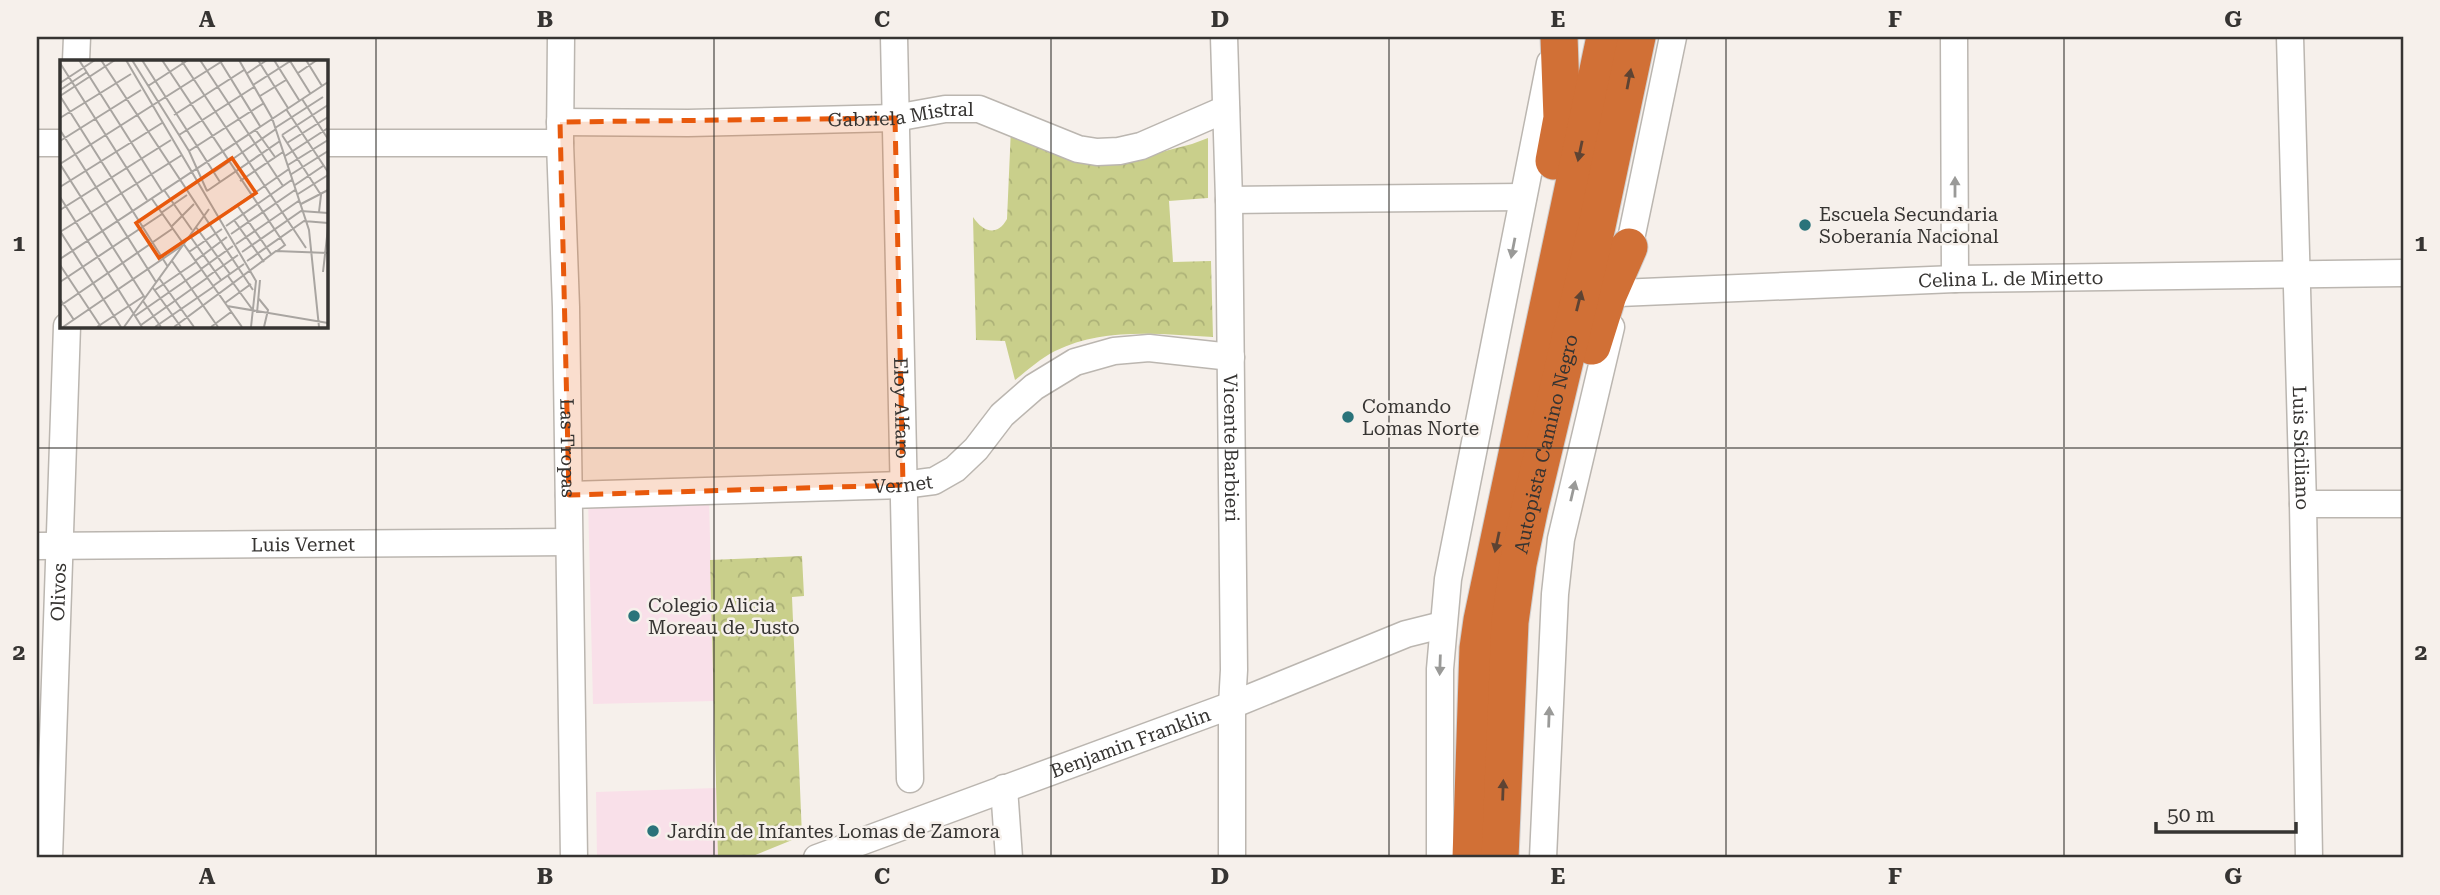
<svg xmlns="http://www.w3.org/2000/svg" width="2440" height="895" viewBox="0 0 2440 895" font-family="'Roboto Serif',serif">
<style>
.education{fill:#f9e0e9}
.park{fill:url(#park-crowns)}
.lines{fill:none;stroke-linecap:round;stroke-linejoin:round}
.minor-casing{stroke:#bbb6b0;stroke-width:29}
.highway-casing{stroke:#cfcece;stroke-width:39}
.minor{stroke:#fff;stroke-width:26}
.highway{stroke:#d17036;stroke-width:37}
.oneway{fill:#5d4333}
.oneway2{fill:#9a9a98}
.marked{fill:#e8590c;fill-opacity:0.2;stroke:#e8590c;stroke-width:5;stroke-dasharray:14 9;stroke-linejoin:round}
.grid{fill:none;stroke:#363432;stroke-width:2;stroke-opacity:0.55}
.poi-dot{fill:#2a737a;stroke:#f6f0eb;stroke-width:2.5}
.labels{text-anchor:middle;stroke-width:5;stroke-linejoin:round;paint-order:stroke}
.street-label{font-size:19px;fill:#363432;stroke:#f6f0eb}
.poi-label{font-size:19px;fill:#363432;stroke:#f6f0eb;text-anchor:start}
.inset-road{fill:none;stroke:#a9a5a1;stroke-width:2}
.view{fill:#e8590c;fill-opacity:0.15;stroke:#e8590c;stroke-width:3.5}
.inset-edge{fill:none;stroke:#363432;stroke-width:3.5}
.neatline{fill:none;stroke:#363432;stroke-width:2.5}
.grid-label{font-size:23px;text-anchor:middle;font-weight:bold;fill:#363432}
</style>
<defs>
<pattern id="park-crowns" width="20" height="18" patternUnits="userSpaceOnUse" patternTransform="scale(1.75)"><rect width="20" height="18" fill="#c9cf8b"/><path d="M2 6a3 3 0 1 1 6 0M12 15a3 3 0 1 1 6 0" fill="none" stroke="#adb278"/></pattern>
</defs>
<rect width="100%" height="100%" fill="#f6f0eb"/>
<path class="education" d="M588 498H709L714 701 593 704Z
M716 788 718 858H597L596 792Z"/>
<path class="park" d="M1011 128 1146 156 1192 144 1208 138V198L1169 201 1173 262 1211 261 1213 337C1161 334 1103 327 1055 351 1041 358 1028 370 1015 380L1005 341 976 340 973 217C983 232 997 237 1007 219Z
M802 556 804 596 792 597 802 836 748 858H718L710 560Z"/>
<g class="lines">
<g class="minor-casing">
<g id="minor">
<path id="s1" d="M561 37 560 143 566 307 574 858"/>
<path id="s2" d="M894 37 910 779"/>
<path id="s3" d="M1224 37 1229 200 1234 670 1232 705V858"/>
<path d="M1954 37 1955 279"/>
<path id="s4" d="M2290 37 2303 504 2309 858"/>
<path d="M76 61 77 37"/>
<path id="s5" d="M560 122 688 123 895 118 945 109H979L1078 149 1097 152 1119 151 1141 146 1226 109"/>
<path d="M37 143H61"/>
<path d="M326 143H560"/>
<path d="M1229 200 1523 197"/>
<path d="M1626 263 1673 37"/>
<path id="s6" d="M1619 293 1955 279 2403 273"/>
<path id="s7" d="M569 495 903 485 934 481 955 469 976 449 1002 415 1034 387 1075 362 1114 351 1149 348 1231 357"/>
<path d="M2303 504H2403"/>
<path id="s8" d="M37 546 569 542"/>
<path d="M1004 788 1009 858"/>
<path id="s9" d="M49 858 67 326"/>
<path id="s10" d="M817 858 1232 705 1406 634 1442 625"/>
<path d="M1440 858V669L1448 579 1550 63"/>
<path d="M1543 858 1555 594 1561 539 1611 327"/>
</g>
</g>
<g class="highway-casing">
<g id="highway">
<path d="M1554 161 1562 118 1559 37"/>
<path d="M1592 346 1608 295 1629 247"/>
<path d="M1471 858 1478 648 1482 620 1605 37"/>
<path id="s11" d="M1500 858 1510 622 1518 564 1530 507 1597 226 1637 37"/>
</g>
</g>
<use href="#minor" class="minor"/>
<use href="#highway" class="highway"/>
</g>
<defs><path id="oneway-solid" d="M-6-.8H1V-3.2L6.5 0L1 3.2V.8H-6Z" transform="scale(1.75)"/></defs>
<g class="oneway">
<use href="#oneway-solid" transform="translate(1629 79) rotate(-79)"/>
<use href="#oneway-solid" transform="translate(1580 151) rotate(102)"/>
<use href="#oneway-solid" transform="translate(1579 301) rotate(-76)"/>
<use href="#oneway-solid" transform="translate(1497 542) rotate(102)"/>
<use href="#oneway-solid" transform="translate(1503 790) rotate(-88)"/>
</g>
<g class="oneway2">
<use href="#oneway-solid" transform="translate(1955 187) rotate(-90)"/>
<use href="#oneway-solid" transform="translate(1513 248) rotate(101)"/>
<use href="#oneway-solid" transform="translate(1573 491) rotate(-77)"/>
<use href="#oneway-solid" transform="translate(1440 665) rotate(92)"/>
<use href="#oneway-solid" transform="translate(1549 717) rotate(-88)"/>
</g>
<path class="marked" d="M895 118 903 485 569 495 560 122Z"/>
<path class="grid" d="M376 37V858M714 37V858M1051 37V858M1389 37V858M1726 37V858M2064 37V858M37 448H2403"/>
<g class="poi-dot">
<circle cx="1805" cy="225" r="7"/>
<circle cx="1348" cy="417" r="7"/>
<circle cx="634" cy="616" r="7"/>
<circle cx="653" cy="831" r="7"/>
</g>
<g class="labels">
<g class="street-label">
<text dy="7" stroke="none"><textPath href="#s5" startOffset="341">Gabriela Mistral</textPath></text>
<text dy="7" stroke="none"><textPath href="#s6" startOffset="392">Celina L. de Minetto</textPath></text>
<text dy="7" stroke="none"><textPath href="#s2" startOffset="371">Eloy Alfaro</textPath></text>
<text dy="7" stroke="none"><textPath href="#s11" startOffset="418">Autopista Camino Negro</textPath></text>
<text dy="7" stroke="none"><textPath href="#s1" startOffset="411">Las Tropas</textPath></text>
<text dy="7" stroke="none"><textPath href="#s4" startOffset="411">Luis Siciliano</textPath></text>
<text dy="7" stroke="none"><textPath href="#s3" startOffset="411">Vicente Barbieri</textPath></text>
<text dy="7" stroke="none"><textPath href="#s7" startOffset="334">Vernet</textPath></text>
<text dy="7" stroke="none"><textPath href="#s8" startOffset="266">Luis Vernet</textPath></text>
<text dy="7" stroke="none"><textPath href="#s9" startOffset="266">Olivos</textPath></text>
<text dy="7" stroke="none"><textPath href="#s10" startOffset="334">Benjamin Franklin</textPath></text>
</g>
<g class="poi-label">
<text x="1819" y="221">Escuela Secundaria<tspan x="1819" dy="22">Soberanía Nacional</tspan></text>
<text x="1362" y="413">Comando<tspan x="1362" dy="22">Lomas Norte</tspan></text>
<text x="648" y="612">Colegio Alicia<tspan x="648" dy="22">Moreau de Justo</tspan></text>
<text x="667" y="838">Jardín de Infantes Lomas de Zamora</text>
</g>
</g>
<g transform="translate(60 60)">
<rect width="268" height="268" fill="#f6f0eb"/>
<path class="inset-road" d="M19 0 102 131M41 0 193 230M66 0 196 221 191 267M72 0 129 91 147 131M82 0 160 122M102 0 225 185 217 191M121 0 246 188M140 0 223 126M179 0 212 58 249 170 259 267M198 0 228 48M214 0 239 40M246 0 262 26M160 1 200 66M230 1 250 33M0 3 87 140M238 13 257 0M186 14 207 0M0 23 35 0M193 25 232 0M88 26 128 0M0 30 27 12M0 36 108 207M0 36 55 0M200 36 226 20M242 39 268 79M226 49 268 112M114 55 184 10M0 58 71 14M215 68 263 37M195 69 215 97M0 70 96 222M119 75 194 27M222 75 261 135 259 152M222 75 268 45M0 81 81 30M227 83 268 57M129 91 204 43M225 96 268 68M228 105 268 80M154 112 216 69M230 115 268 91M180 121 223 92M235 125 263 106M0 127 102 63M104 130 132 170M147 131 220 81M238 134 268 115M0 137 82 267M92 139 182 267M241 144 268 130M177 145 211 194M0 150 111 80M101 153 127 135M160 157 229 109M174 160 204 202M166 166 233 119M111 167 134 144M136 167 170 214M0 171 61 267M0 172 122 95M171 174 235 130M130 176 161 220M176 184 240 140M129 192 162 169M182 192 241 151 268 153M0 199 268 22M112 201 158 267M135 201 167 177M187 201 244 161 268 163M0 205 41 267M141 209 173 186M263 212 268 168M168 216 192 249M147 217 178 195M99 218 134 267M0 222 102 154M153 226 184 204M93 228 121 267M95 230 136 202M85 238 0 104 164 0M0 239 14 260M199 239 208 250 204 267M83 241 101 267M165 243 191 224M0 246 112 169M167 246 268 263M197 253 200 220M75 256 141 210M81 265 147 218M3 267 123 185M37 267 84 236M64 267 149 149M95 267 153 227M114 267 216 191 268 193M151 267 171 252"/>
<path class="view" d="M172 98 196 133 99 198 76 163Z"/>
<rect width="268" height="268" class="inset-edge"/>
</g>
<rect width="2440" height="895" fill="none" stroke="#f6f0eb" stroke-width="77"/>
<path d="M2156 822v10h140v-10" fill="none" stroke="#363432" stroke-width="3.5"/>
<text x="2167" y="822" font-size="21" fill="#363432" stroke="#f6f0eb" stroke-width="5" paint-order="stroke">50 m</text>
<rect x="38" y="38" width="2364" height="818" class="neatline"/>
<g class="grid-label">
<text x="207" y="27">A</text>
<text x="545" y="27">B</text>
<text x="882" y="27">C</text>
<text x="1220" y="27">D</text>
<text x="1558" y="27">E</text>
<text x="1895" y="27">F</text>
<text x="2233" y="27">G</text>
<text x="19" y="251">1</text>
<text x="2421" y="251">1</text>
<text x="19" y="660">2</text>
<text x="2421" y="660">2</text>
<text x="207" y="884">A</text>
<text x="545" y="884">B</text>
<text x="882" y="884">C</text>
<text x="1220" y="884">D</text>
<text x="1558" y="884">E</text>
<text x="1895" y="884">F</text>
<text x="2233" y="884">G</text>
</g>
</svg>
